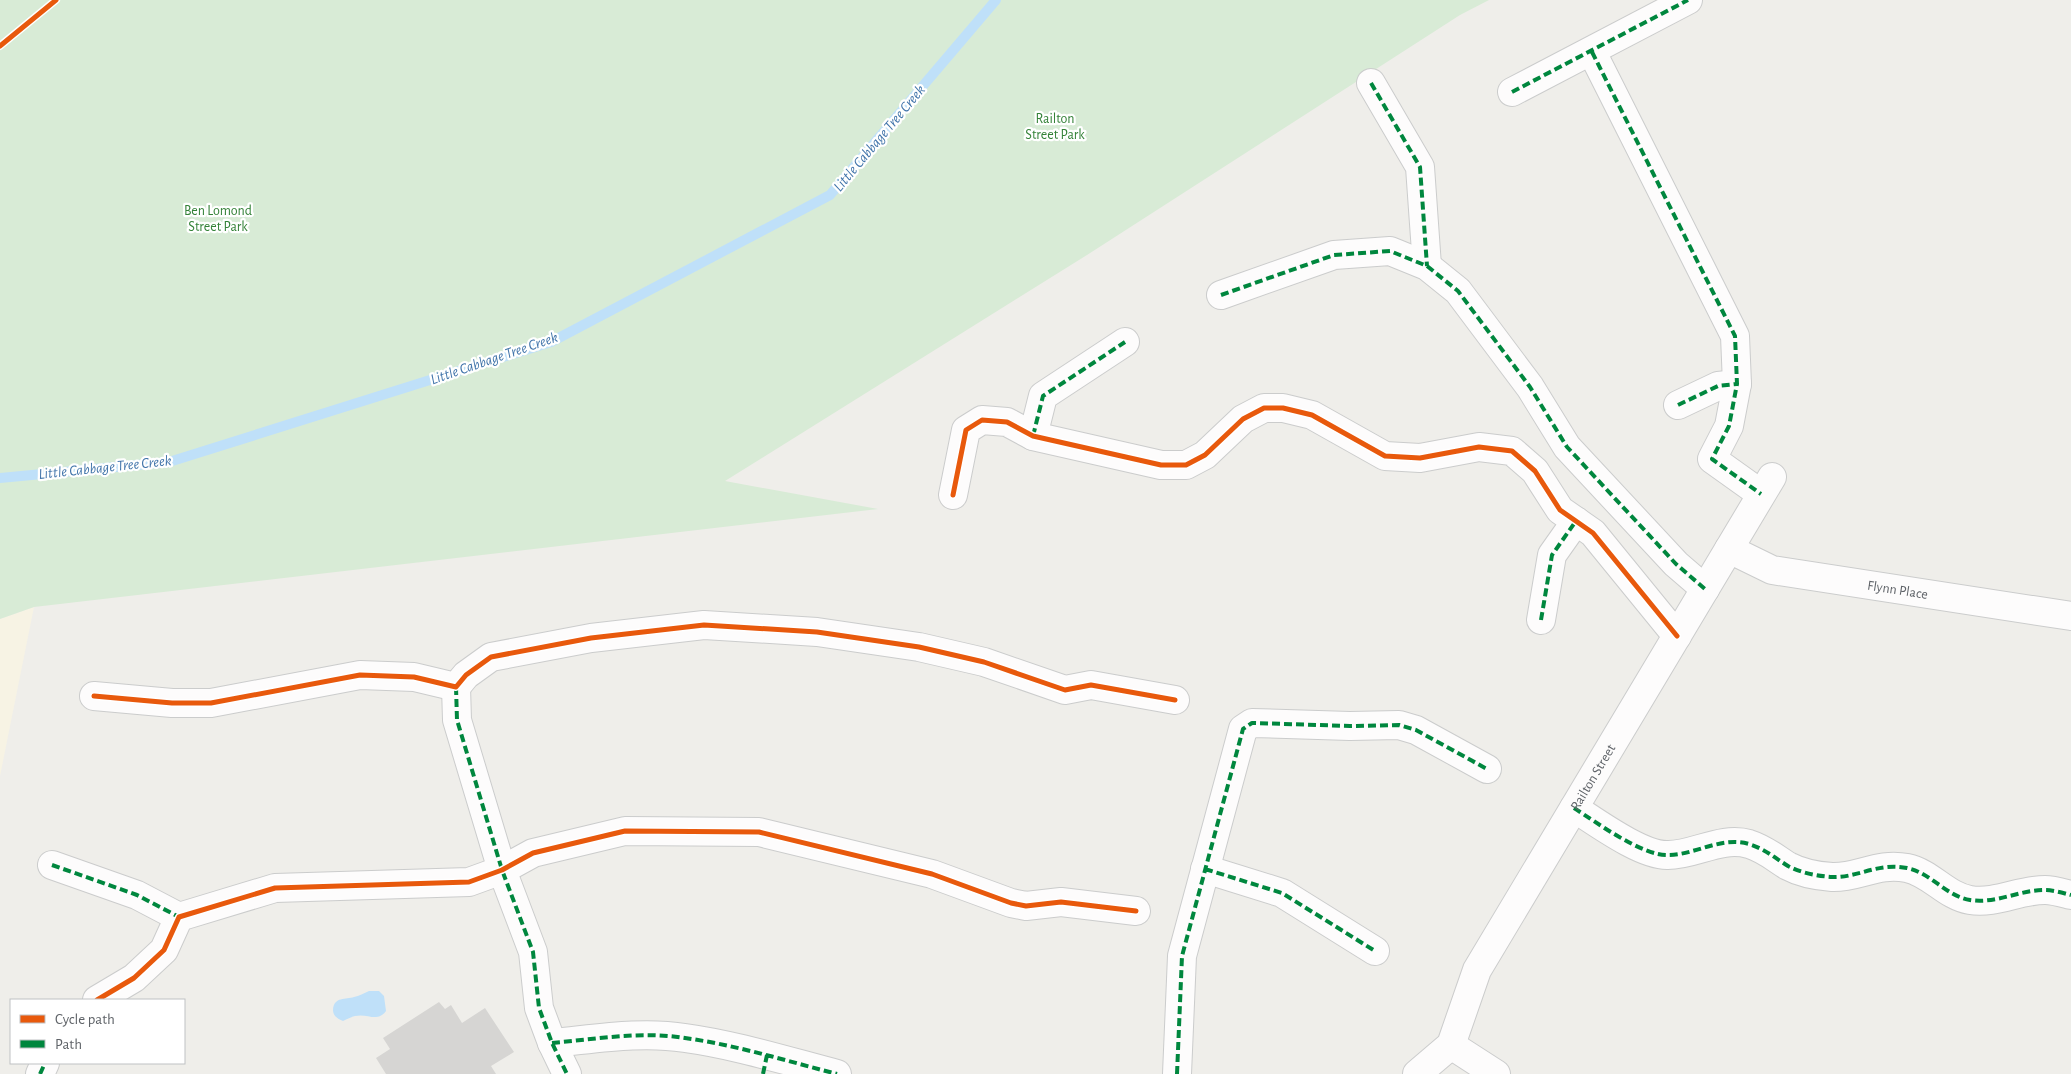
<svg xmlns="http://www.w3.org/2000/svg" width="2071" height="1074" viewBox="0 0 2071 1074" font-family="'Alegreya Sans',sans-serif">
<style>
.commercial{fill:#f7f3e4}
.green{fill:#d8ebd6}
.water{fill:#bfe0f9}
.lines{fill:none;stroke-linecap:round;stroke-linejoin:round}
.stream{stroke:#bfe0f9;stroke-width:10}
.building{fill:#d6d5d3}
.minor-casing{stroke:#cbcccc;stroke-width:30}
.minor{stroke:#fdfcfc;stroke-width:28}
.quiet{stroke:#00873e;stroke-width:4;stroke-dasharray:8 4;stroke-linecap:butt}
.cycleway-casing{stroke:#fff;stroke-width:8}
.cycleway{stroke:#e8590c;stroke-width:5}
.labels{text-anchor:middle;stroke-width:4.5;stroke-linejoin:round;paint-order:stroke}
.park-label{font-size:14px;fill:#348238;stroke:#fff}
.street-label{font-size:14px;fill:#5f6368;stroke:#fff}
.water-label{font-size:15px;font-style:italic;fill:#4174aa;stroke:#fff}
</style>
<rect width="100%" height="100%" fill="#efeeea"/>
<path class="commercial" d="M34 607 0 776V619Z"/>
<path class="green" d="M0 0H1489L1460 15 1087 255 725 481 878 509 34 607 0 619Z"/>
<path class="water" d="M369 991H379L384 996 386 1011C377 1023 368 1013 355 1016 351 1017 347 1019 343 1021 338 1019 333 1016 333 1010 334 996 346 1000 354 997 359 996 364 993 369 991Z"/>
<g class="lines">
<path class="stream" d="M0 478 169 462 551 342 830 195 996 0"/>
</g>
<path class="building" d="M439 1002 445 1009 451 1005 462 1023 485 1008 514 1052 491 1066 496 1074H386L376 1058 390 1049 383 1038Z"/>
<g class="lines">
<g class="minor-casing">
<g id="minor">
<path d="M1592 52 1735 336 1737 384 1729 426 1712 459 1761 494"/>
<path d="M1371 83 1420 167 1427 266"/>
<path d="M1512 92 1688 0"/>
<path d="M1221 295 1334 255 1390 251 1427 266 1458 291 1530 387 1567 447 1676 564 1705 589"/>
<path d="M1678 405 1718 386 1737 384"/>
<path d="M1033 436 1043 396 1125 342"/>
<path d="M953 495 966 430 982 420 1007 422 1033 436 1161 465H1186L1205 455 1243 419 1264 408H1283L1312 415 1385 456 1420 458 1479 447 1512 451 1535 471 1560 510 1593 533 1677 636"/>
<path id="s1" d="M1729 549 1772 570 2071 616"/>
<path d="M1541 620 1552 555 1576 521"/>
<path d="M456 687 457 720 502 870 533 952 539 1008 552 1043 567 1074"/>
<path d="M94 696 172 703H211L360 675 414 677 456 687 466 675 491 657 591 638 704 625 817 632 919 647 984 662 1065 690 1091 685 1175 700"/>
<path d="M1574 808C1596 822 1642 856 1668 855 1695 855 1721 836 1749 844 1765 849 1775 858 1788 866 1801 873 1818 876 1832 877 1858 878 1878 862 1907 868 1931 873 1946 896 1970 900 1996 904 2019 890 2045 890 2053 890 2063 893 2071 895"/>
<path d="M52 865 137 895 179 917"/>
<path d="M1205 869 1282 893 1375 951"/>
<path d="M97 1000 134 978 164 950 179 917 275 888 469 882 502 870 533 853 625 831 759 832 932 874 1011 903 1026 906 1061 902 1136 911"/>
<path d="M552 1043C596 1039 641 1031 685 1038 736 1045 787 1061 837 1074"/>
<path d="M1451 1045 1496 1074"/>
<path d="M40 1074 45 1063"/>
<path d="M1177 1074 1182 956 1243 729 1252 723 1350 726 1399 725 1416 730 1487 769"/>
<path id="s2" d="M1417 1074 1451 1045 1477 970 1772 477"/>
</g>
</g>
<use href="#minor" class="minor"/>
<path class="quiet" d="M1592 52 1735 336 1737 384 1729 426 1712 459 1761 494
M1371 83 1420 167 1427 266
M1512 92 1688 0
M1221 295 1334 255 1390 251 1427 266 1458 291 1530 387 1567 447 1676 564 1705 589
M1678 405 1718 386 1737 384
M1033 436 1043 396 1125 342
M1541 620 1552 555 1576 521
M456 687 457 720 502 870 533 952 539 1008 552 1043 567 1074
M1574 808C1596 822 1642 856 1668 855 1695 855 1721 836 1749 844 1765 849 1775 858 1788 866 1801 873 1818 876 1832 877 1858 878 1878 862 1907 868 1931 873 1946 896 1970 900 1996 904 2019 890 2045 890 2053 890 2063 893 2071 895
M52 865 137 895 179 917
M1205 869 1282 893 1375 951
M552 1043C596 1039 641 1031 685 1038 736 1045 787 1061 837 1074
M40 1074 45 1063
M763 1074 767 1055
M1177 1074 1182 956 1243 729 1252 723 1350 726 1399 725 1416 730 1487 769"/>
<g class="cycleway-casing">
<path id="cycleway" d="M0 46 56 0
M953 495 966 430 982 420 1007 422 1033 436 1161 465H1186L1205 455 1243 419 1264 408H1283L1312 415 1385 456 1420 458 1479 447 1512 451 1535 471 1560 510 1593 533 1677 636
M94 696 172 703H211L360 675 414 677 456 687 466 675 491 657 591 638 704 625 817 632 919 647 984 662 1065 690 1091 685 1175 700
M97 1000 134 978 164 950 179 917 275 888 469 882 502 870 533 853 625 831 759 832 932 874 1011 903 1026 906 1061 902 1136 911"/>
</g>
<use href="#cycleway" class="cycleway"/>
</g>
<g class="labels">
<g class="park-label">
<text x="1055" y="123">Railton<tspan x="1055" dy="16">Street Park</tspan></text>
<text x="218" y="215">Ben Lomond<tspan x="218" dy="16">Street Park</tspan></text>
</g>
<g class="street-label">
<text dy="5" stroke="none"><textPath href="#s1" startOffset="175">Flynn Place</textPath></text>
<text dy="5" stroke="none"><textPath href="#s2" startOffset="349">Railton Street</textPath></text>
</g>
<g class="water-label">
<text transform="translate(879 138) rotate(-50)" y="5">Little Cabbage Tree Creek</text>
<text transform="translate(494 358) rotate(-19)" y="5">Little Cabbage Tree Creek</text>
<text transform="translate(105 467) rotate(-6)" y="5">Little Cabbage Tree Creek</text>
</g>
</g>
<rect x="10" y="999" width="175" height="65" fill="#ffffff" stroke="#bfc1c3"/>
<rect x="20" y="1015" width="25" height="8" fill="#e8590c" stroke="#bfc1c3"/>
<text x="55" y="1024" font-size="15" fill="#5f6368">Cycle path</text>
<rect x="20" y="1040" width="25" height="8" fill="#00873e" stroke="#bfc1c3"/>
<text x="55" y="1049" font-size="15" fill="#5f6368">Path</text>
</svg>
